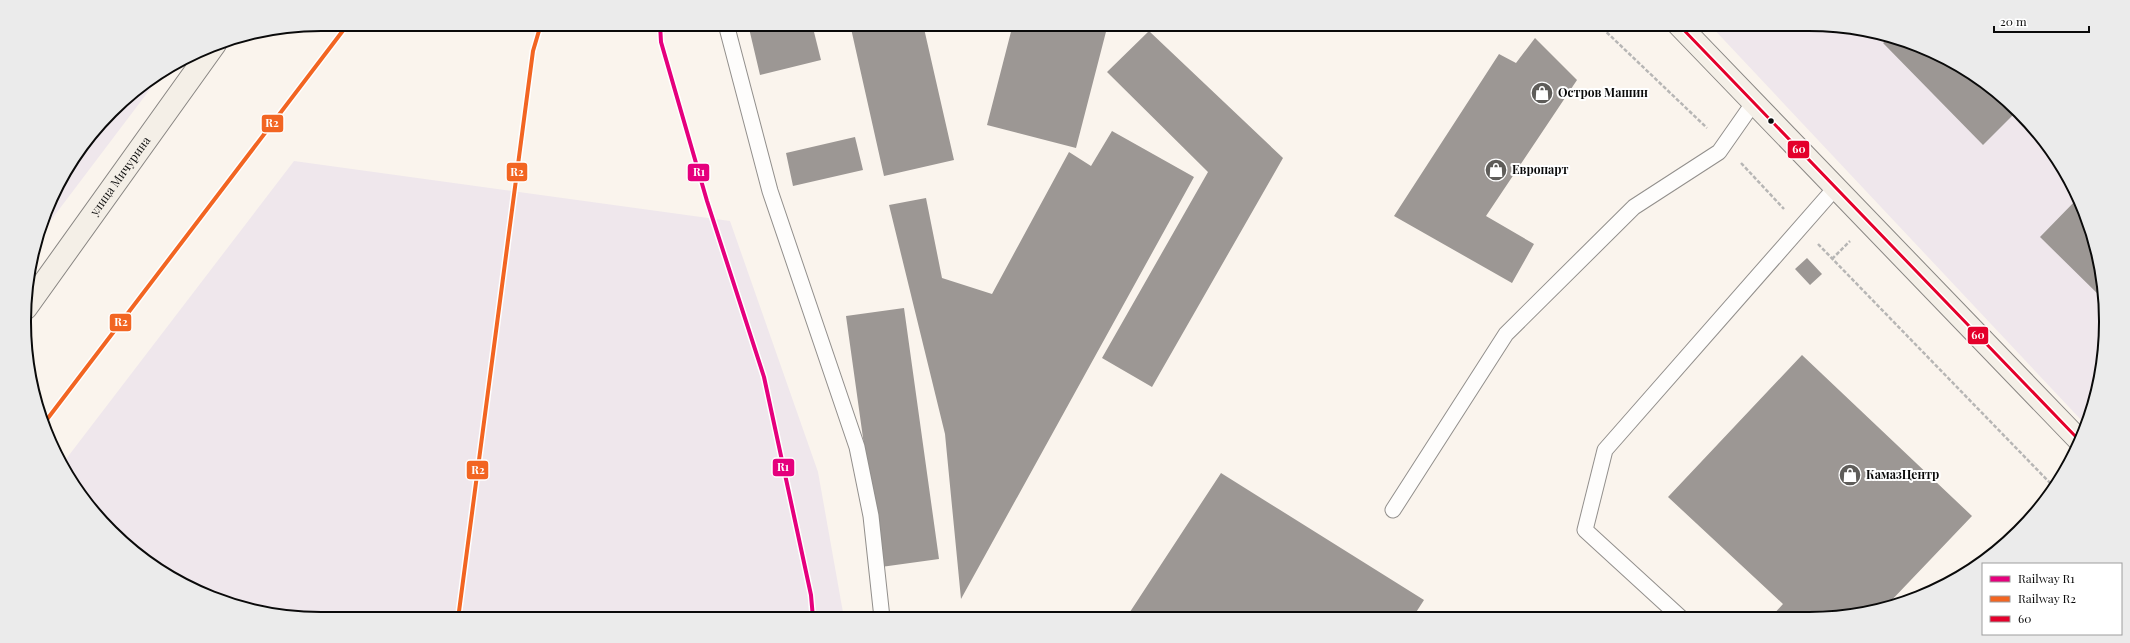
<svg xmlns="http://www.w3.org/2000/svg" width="2130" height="643" viewBox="0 0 2130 643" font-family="'Playfair Display',serif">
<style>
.industrial{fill:#efe7ec}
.building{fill:#9c9794}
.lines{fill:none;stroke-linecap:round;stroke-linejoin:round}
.lane-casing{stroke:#928f8c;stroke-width:17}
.secondary-casing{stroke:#898683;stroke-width:24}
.path{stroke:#b7b6b5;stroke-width:2.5;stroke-dasharray:4 2;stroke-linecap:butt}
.lane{stroke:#fefdfc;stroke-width:15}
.secondary{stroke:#f4efe7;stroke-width:22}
.bus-1-casing{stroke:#fff;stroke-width:6}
.bus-1{stroke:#e4002b;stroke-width:3}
.rail-1-casing{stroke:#fff;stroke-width:7}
.rail-2-casing{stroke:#fff;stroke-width:7}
.rail-1{stroke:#e5007d;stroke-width:4}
.rail-2{stroke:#f26522;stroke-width:4}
.bus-dot{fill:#0a0a0a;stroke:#fff;stroke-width:1.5}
.labels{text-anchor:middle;stroke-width:4;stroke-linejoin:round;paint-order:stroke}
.poi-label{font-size:12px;font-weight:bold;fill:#0a0a0a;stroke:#fff;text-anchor:start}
.street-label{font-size:12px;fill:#0a0a0a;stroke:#fff}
.rim{fill:none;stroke:#0a0a0a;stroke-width:2}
.line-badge{stroke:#fff;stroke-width:1.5}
.badge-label{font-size:11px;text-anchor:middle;font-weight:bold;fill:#fff}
</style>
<rect width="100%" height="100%" fill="#faf4ed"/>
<path class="industrial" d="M1709 24H1808L1867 30 1923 47 1974 74 2019 111 2056 156 2083 208 2100 264 2106 322 2100 380 2084 423Z
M160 76 42 232 55 190 86 140 125 98Z
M294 161 730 221 818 472 844 618 322 619 263 613 207 596 156 569 111 532 74 487 63 463Z"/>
<path class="building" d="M748 24H812L821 60 760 75Z
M850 24H923L954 160 884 176Z
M1013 24H1108L1076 148 987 125Z
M1149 31 1283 158 1152 387 1102 358 1208 172 1107 72Z
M1890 37 1923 47 1974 74 2018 110 1983 145 1883 43Z
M1535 38 1577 80 1486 216 1534 244 1512 283 1394 216 1499 54 1516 63Z
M1112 131 1194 177 961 599 945 434 889 205 926 198 942 278 992 294 1069 152 1091 166Z
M855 137 863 170 793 186 786 153Z
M2078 198 2083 208 2100 264 2104 300 2040 237Z
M1807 258 1822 274 1810 285 1795 269Z
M904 308 939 559 881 567 846 316Z
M1802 355 1972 516 1888 604 1847 616 1771 617 1783 604 1668 497Z
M1221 473 1424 600 1413 617 1126 618Z"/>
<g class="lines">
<g class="lane-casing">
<path id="lane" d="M726 24 770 191 857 447 871 516 882 618
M1393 510 1506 334 1634 207 1719 152 1754 102
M1680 617 1585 530 1605 450 1836 187"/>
</g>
<g class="secondary-casing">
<g id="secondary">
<path d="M1678 24 2078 439"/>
<path id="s1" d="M26 308 215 44"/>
</g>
</g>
<path class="path" d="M1598 24 1707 128
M1741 163 1784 209
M1818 244 2053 486
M1832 259 1850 241"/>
<use href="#lane" class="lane"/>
<use href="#secondary" class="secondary"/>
<g class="bus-1-casing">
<path id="bus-1" d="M1678 24 2078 439"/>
</g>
<use href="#bus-1" class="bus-1"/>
<g class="rail-1-casing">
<path id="rail-1" d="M660 24 661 42 707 201 764 377 811 595 813 618"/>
</g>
<g class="rail-2-casing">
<path id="rail-2" d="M45 422 348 24
M458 619 533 51 541 24"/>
</g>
<use href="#rail-1" class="rail-1"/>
<use href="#rail-2" class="rail-2"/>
</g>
<defs>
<g id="shop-disc" transform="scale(1.15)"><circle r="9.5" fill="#5e5c59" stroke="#fff"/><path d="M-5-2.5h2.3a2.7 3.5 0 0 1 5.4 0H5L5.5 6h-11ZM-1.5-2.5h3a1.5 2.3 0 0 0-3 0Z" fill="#fff"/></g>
</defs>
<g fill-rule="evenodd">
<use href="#shop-disc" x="1542" y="93"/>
<use href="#shop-disc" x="1496" y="170"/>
<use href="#shop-disc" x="1850" y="475"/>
</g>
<circle class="bus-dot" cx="1771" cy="121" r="3.5"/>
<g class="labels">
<g class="poi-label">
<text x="1558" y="97">Остров Машин</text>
<text x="1512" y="174">Европарт</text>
<text x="1866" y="479">КамазЦентр</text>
</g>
<g class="street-label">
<text dy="4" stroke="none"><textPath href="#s1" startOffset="162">улица Мичурина</textPath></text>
</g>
</g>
<path d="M0 0H2130V643H0ZM321 31H1809A290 290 0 0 1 2099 321V322A290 290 0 0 1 1809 612H321A290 290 0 0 1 31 322V321A290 290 0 0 1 321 31Z" fill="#ebebeb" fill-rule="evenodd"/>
<path class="rim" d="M321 31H1809A290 290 0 0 1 2099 321V322A290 290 0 0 1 1809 612H321A290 290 0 0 1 31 322V321A290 290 0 0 1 321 31Z"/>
<g class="line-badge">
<rect x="261" y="114" width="23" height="19" rx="4" fill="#f26522"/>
<rect x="1787" y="140" width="23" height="19" rx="4" fill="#e4002b"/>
<rect x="506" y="162" width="22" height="20" rx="4" fill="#f26522"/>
<rect x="687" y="163" width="23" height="19" rx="4" fill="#e5007d"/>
<rect x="109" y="313" width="23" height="19" rx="4" fill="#f26522"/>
<rect x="1967" y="326" width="22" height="19" rx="4" fill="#e4002b"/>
<rect x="772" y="458" width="23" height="19" rx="4" fill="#e5007d"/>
<rect x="466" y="460" width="23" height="20" rx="4" fill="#f26522"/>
</g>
<g class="badge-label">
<text x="272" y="127">R2</text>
<text x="1799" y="153">60</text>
<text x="517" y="176">R2</text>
<text x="699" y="176">R1</text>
<text x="121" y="326">R2</text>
<text x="1978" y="339">60</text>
<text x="783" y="471">R1</text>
<text x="478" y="474">R2</text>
</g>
<rect x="1982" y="563" width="140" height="72" fill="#ffffff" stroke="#9d9d9d"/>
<rect x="1990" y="576" width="20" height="6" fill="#e5007d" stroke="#9d9d9d"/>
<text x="2018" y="583" font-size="12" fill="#0a0a0a">Railway R1</text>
<rect x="1990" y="596" width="20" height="6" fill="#f26522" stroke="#9d9d9d"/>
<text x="2018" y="603" font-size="12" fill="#0a0a0a">Railway R2</text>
<rect x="1990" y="616" width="20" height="6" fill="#e4002b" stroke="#9d9d9d"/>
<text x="2018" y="623" font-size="12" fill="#0a0a0a">60</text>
<path d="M1994 26v6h95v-6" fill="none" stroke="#0a0a0a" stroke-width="2"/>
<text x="2000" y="26" font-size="12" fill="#0a0a0a" stroke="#ffffff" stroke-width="3" paint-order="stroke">20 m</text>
</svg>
